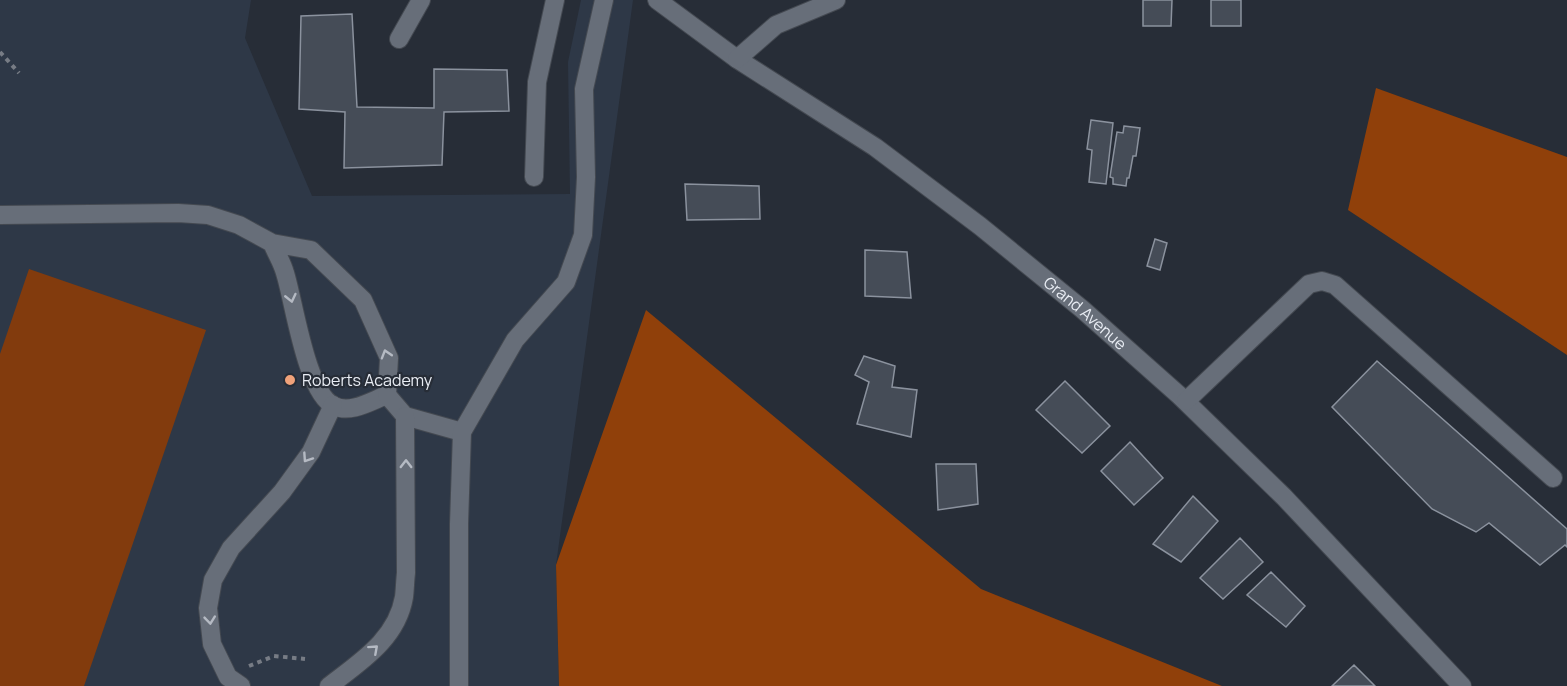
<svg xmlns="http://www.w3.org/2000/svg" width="1567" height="686" viewBox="0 0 1567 686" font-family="Manrope,sans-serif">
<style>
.built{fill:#2e3847}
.green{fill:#823b0d}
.forest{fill:#90400a}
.building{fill:#454c57;stroke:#8b929e;stroke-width:1.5}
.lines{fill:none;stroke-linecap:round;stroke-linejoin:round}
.minor-casing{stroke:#444951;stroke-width:20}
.path{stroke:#777c85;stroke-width:4;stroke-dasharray:4.5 4.5;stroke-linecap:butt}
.minor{stroke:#676e79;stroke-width:18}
.oneway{stroke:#b5bac3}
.poi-dot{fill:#f0a27a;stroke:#272d37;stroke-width:2}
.labels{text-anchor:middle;stroke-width:4.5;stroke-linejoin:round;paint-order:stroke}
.street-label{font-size:16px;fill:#e9edf4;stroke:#272d37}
.poi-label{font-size:16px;fill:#e9edf4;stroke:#272d37;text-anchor:start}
</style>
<rect width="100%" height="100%" fill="#272d37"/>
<path class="built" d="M0 0H251L245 38 312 196 570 194 568 62 581 0H633L556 565 559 686H0Z"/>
<path class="green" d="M29 269 206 330 84 686H0V354Z"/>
<path class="forest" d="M1376 88 1567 157V355L1348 210Z
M646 310 981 589 1222 686H559L556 565Z"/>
<path class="building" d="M1143 0H1172L1171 26H1143Z
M1211 0H1241V26H1211Z
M352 14 357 107 434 108V69L507 70 509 111 444 112 442 165 344 168 345 112 299 109 301 16Z
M1091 120 1113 123 1106 184 1089 182 1092 150 1087 149Z
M1124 126 1140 128 1136 156H1133L1129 178H1127L1126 186 1113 184V178L1110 177 1117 132 1123 133Z
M685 184 759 186 760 219 687 220Z
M1155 239 1167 243 1160 270 1147 266Z
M865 250 907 252 911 298 865 296Z
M864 356 895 366 892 387 917 390 911 437 857 424 869 382 855 375Z
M1377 361 1567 529V547L1565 545 1540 565 1489 523 1476 532 1432 509 1332 407Z
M1065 381 1110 426 1082 453 1036 410Z
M1130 442 1163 478 1134 505 1101 471Z
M936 464H976L978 504 938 510Z
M1193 496 1218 521 1181 562 1153 544Z
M1240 538 1263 562 1223 599 1200 578Z
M1271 572 1305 606 1286 627 1247 595Z
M1354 665 1375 686H1332Z"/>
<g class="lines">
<g class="minor-casing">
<g id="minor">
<path id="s1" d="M657 0 737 59 875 147 980 226 1082 309 1180 396 1284 497 1462 686"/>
<path d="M399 39 421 0"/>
<path d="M737 59 776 25 836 0"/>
<path d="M534 177 537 82 555 0"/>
<path d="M0 215 178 213 208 215 239 225 272 243 311 250 363 300 389 358 387 395C371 401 351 414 334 406 306 393 294 301 285 273 282 262 276 253 272 243"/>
<path d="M387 395 405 416 462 432"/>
<path d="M1186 401 1309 284 1322 281 1335 285 1553 478"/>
<path d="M241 686 228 677 212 644 208 608 213 580 231 548 282 492 311 452 333 405"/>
<path d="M329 686C360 662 397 639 404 597 405 589 405 581 406 573L405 416"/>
<path d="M459 686V524L462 432 515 340 566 282 583 235 586 177 584 89 604 0"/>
</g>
</g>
<path class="path" d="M0 52 19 73
M249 666 274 656 305 659"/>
<use href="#minor" class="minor"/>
</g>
<defs><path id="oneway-chevron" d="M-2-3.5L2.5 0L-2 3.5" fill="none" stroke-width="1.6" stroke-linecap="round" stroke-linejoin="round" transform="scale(1.5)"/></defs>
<g class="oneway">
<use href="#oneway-chevron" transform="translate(291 298) rotate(77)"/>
<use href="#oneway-chevron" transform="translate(386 354) rotate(-107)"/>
<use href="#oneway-chevron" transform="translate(307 458) rotate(124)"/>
<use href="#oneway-chevron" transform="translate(406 464) rotate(-90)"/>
<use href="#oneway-chevron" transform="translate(210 620) rotate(84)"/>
<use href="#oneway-chevron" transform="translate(374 649) rotate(-42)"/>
</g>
<circle class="poi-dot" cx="290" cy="380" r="6"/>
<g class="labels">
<g class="street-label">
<text dy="6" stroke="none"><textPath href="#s1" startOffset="531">Grand Avenue</textPath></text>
</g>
<g class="poi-label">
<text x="302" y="386">Roberts Academy</text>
</g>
</g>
</svg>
